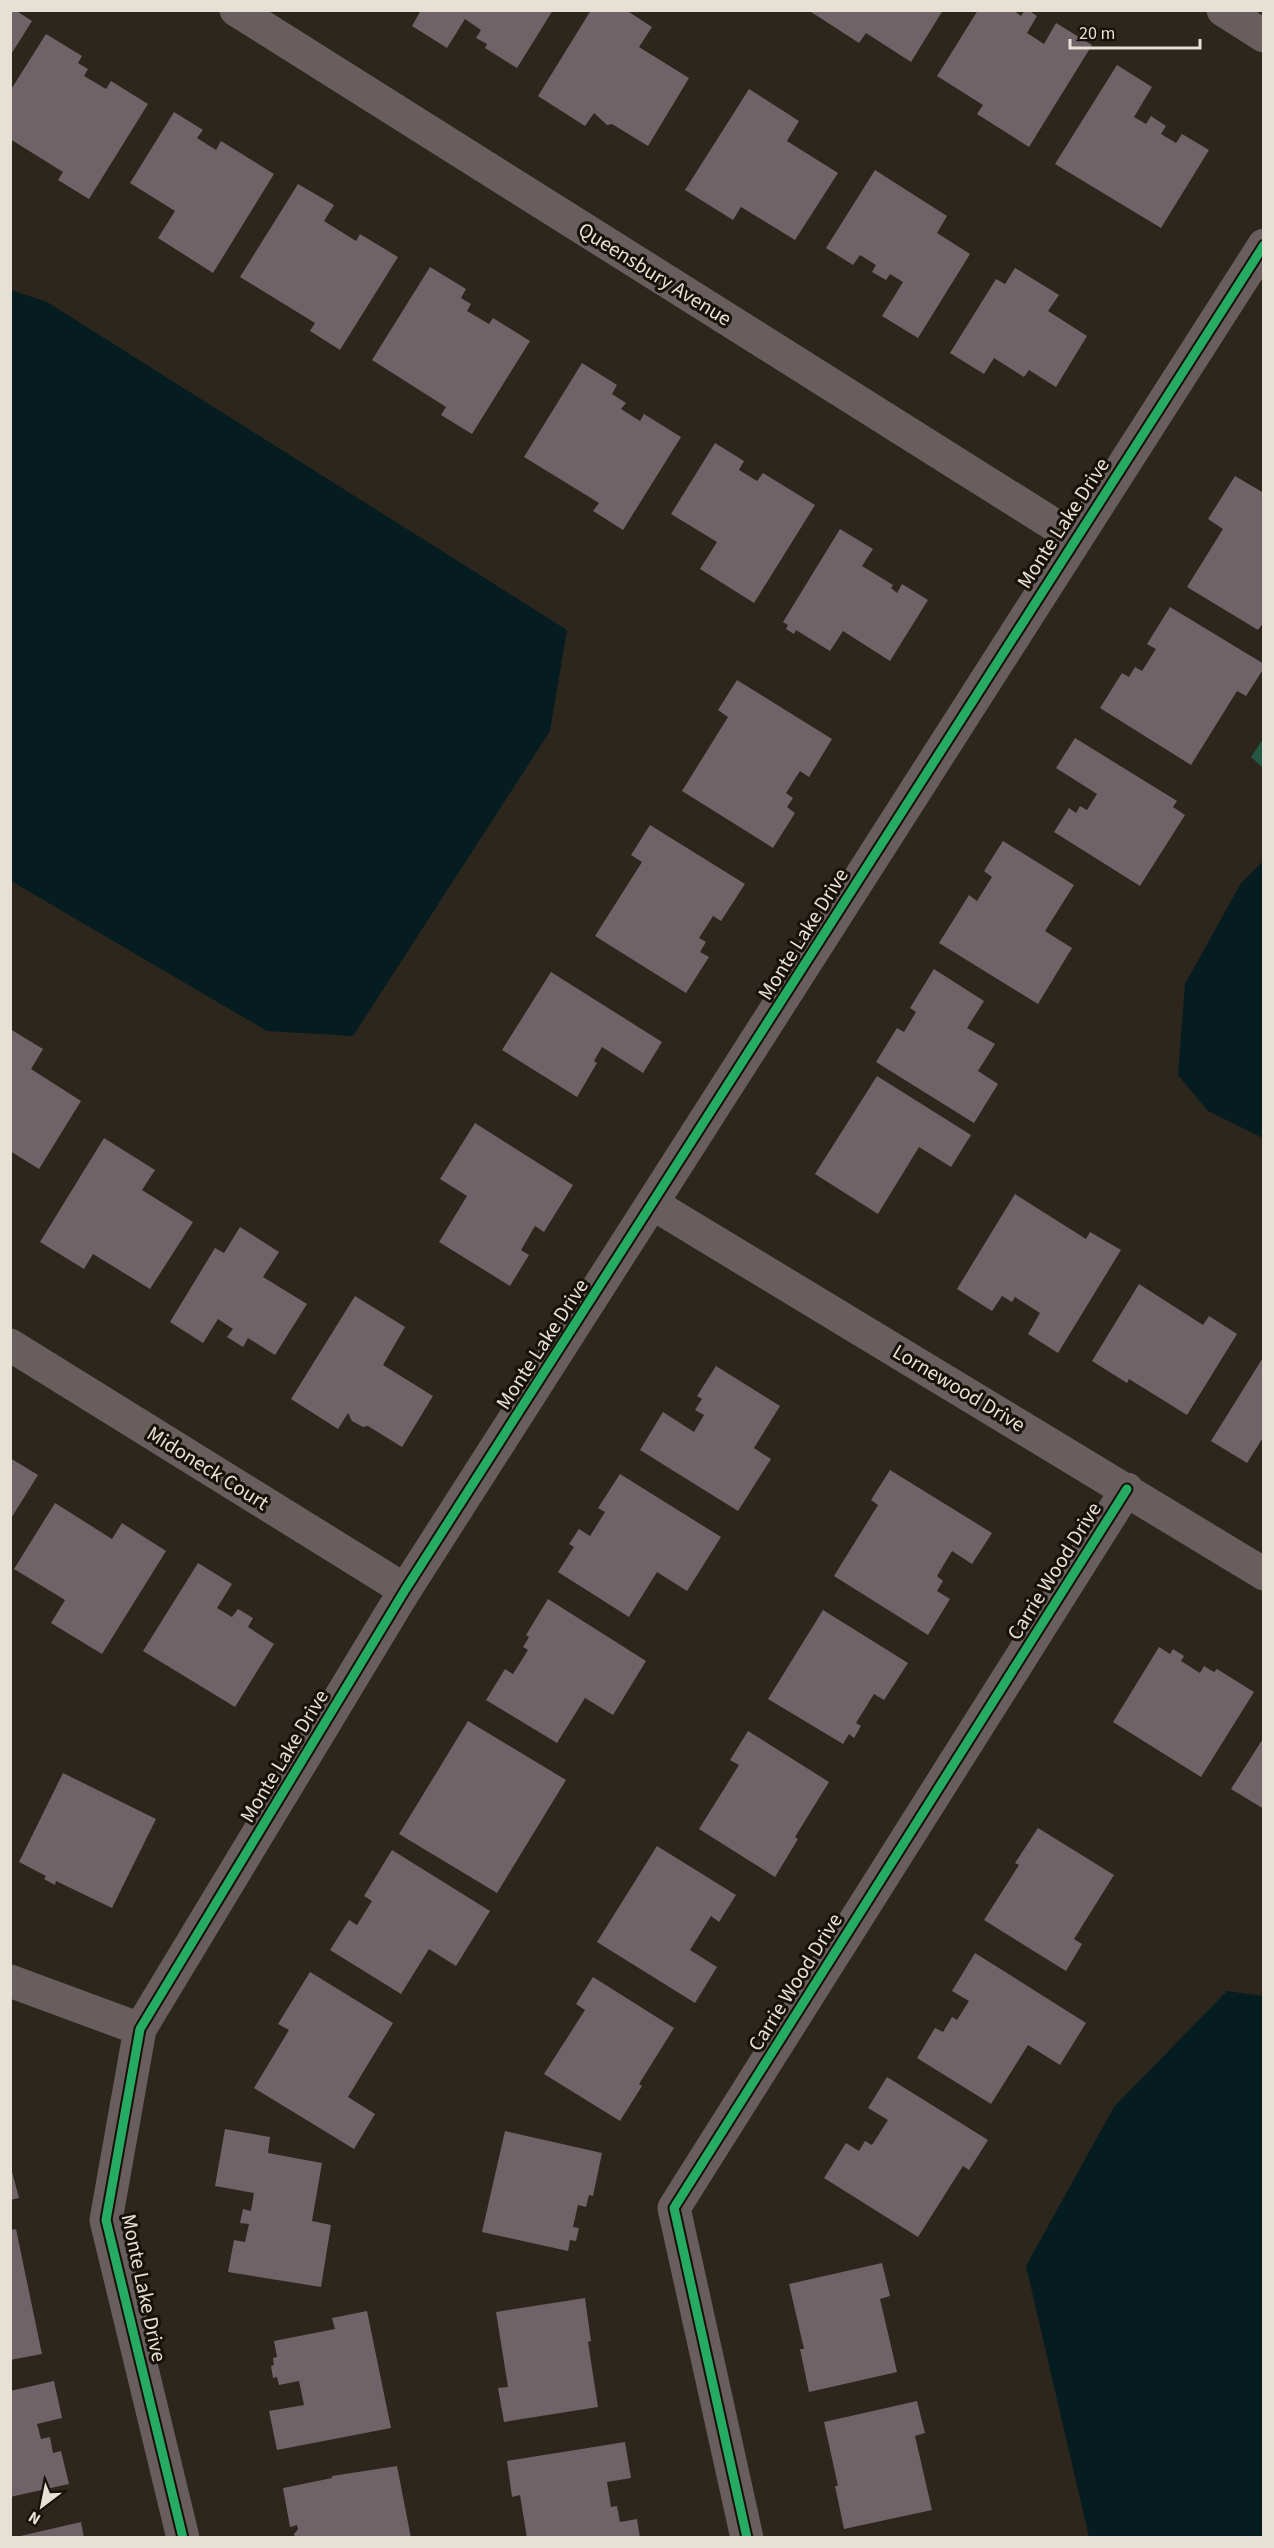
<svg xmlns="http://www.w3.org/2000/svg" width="1274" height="2548" viewBox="0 0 1274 2548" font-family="'Source Sans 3',sans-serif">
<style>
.green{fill:#245741}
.water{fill:#051d21}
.building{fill:#6f6368}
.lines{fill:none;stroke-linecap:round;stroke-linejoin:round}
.minor{stroke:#685e5d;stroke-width:33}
.cycleway-casing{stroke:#16120a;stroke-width:13}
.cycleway{stroke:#26ab63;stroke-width:9}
.labels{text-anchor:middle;stroke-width:6;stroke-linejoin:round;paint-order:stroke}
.street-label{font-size:21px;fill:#e7e0d5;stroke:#16120a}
</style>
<rect width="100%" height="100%" fill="#2c261c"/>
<path class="green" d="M1263 739V768L1251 757Z"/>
<path class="water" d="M11 290 47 302 567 630 550 731 353 1036 267 1031 11 881Z
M1263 861V1138L1208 1111 1178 1075 1185 984 1241 883Z
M1227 1991 1263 1996V2537H1089L1026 2266 1114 2107Z"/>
<path class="building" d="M10 10H15L32 21 10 56Z
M421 10H553L517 68 485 48 487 44 476 38 481 30 465 19 447 48 412 26Z
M591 10H626L652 27 639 47 689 78 648 146 612 124 607 125 594 113 585 126 538 96Z
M808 10H943L911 62 866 33 859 43Z
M978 10H1013L1021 16 1025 10H1028L1037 16 1027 33 1044 44 1056 23 1092 45 1029 147 977 114 983 105 937 76Z
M46 34 82 56 78 63 88 69 84 76 106 89 111 81 148 104 89 199 58 180 63 172 10 139V91Z
M1117 65 1152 87 1134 117 1146 124 1151 116 1166 126 1161 134 1176 143 1182 134 1209 150 1161 228 1055 164Z
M749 89 799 121 787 141 838 173 795 240 741 207 733 220 685 190Z
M174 112 203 130 197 138 216 150 221 141 274 174 213 273 158 238 175 211 130 183Z
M875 170 947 216 937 233 970 254 918 338 882 316 903 282 890 274 886 280 872 272 876 265 860 255 853 265 826 248Z
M298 184 334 205 324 221 356 241 360 234 398 257 340 350 310 331 315 323 240 277Z
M430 267 466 289 461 298 471 304 467 311 489 324 493 318 530 341 472 434 441 415 446 407 372 360Z
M1015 268 1059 295 1048 311 1087 336 1056 387 1029 370 1024 377 994 358 984 374 950 353 996 279 1005 284Z
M582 363 617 385 612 394 626 403 621 409 640 421 644 414 681 437 623 530 593 511 599 503 524 457Z
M715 443 744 461 739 470 757 481 763 473 815 505 754 603 700 569 717 542 671 514Z
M1235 476 1264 493V622L1258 630 1187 587 1223 529 1208 519Z
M840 529 873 549 862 566 893 585 891 588 897 593 902 584 928 600 890 661 843 631 830 651 796 630 794 634 786 629 788 625 783 622Z
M1170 607 1264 664V668L1246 696 1237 691 1191 765 1100 708 1122 673 1129 677 1135 667 1142 671 1156 649 1147 644Z
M737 680 832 739 809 777 800 771 786 793 793 798 787 807 795 813 773 848 682 791 728 717 718 710Z
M1075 738 1177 801 1173 807 1185 815 1140 886 1054 832 1069 808 1076 813 1080 806 1087 810 1097 794 1056 768Z
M650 825 745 884 721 921 713 916 699 938 706 942 700 952 709 957 686 993 595 936 642 862 631 855Z
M1003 841 1074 885 1045 931 1072 948 1038 1004 939 943 969 895 977 901 992 877 984 871Z
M934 969 984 1001 967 1028 995 1044 978 1071 998 1084 974 1123 876 1062 897 1028 904 1032 916 1012 910 1008Z
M551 972 662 1042 643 1073 602 1047 594 1061 597 1063 577 1097 502 1050Z
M10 1029 43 1049 31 1069 81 1101 39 1169 10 1151Z
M877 1076 971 1135 951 1167 919 1147 878 1214 815 1174Z
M475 1123 573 1185 544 1232 535 1226 521 1250 529 1255 510 1286 439 1242 467 1196 440 1179Z
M104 1138 155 1170 142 1190 193 1222 150 1289 93 1254 84 1269 40 1242Z
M1015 1194 1086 1239 1090 1232 1121 1250 1058 1353 1028 1334 1040 1313 1015 1297 1012 1302 1002 1296 992 1311 957 1289Z
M240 1227 279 1252 263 1277 307 1304 275 1355 248 1338 243 1347 227 1337 233 1329 218 1319 203 1343 170 1322 215 1248 224 1253Z
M1139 1284 1203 1325 1209 1316 1237 1334 1187 1415 1129 1379 1127 1383 1092 1361Z
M355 1296 405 1327 383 1365 433 1396 402 1447 368 1426 363 1427 352 1421 348 1413 338 1429 291 1399Z
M1264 1356V1436L1247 1463 1211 1441Z
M716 1366 780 1406 754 1448 771 1459 738 1511 640 1450 663 1412 694 1432 704 1415 695 1410 702 1399 697 1396Z
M10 1458 38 1475 10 1520Z
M890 1470 992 1533 972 1564 952 1551 937 1576 943 1581 937 1591 950 1599 928 1635 834 1576 878 1505 871 1500Z
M620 1474 721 1537 687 1591 657 1572 629 1617 558 1572 574 1547 569 1544 579 1529 590 1536 605 1512 598 1508Z
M55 1503 112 1539 122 1523 166 1551 102 1654 51 1623 65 1600 14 1569Z
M198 1563 232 1584 217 1608 232 1617 238 1609 253 1618 248 1627 274 1644 235 1707 143 1651Z
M548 1599 646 1661 613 1715 585 1698 557 1743 486 1700 505 1669 513 1674 528 1650 523 1647 529 1637 526 1635Z
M823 1610 908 1663 884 1700 874 1694 856 1723 861 1726 854 1738 849 1734 843 1744 768 1699Z
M1159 1647 1170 1654 1173 1649 1184 1656 1181 1661 1200 1673 1204 1666 1214 1672 1217 1669 1254 1692 1201 1777 1113 1722Z
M468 1721 566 1780 497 1893 399 1834Z
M748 1731 829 1782 795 1837 798 1839 775 1877 699 1829 739 1765 730 1760Z
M1264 1737V1809L1231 1789Z
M63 1773 156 1819 112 1908 56 1881 55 1885 44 1879 46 1876 19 1862Z
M1038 1828 1114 1875 1074 1939 1082 1944 1066 1971 984 1920 1019 1865 1015 1863Z
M657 1846 736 1895 719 1922 711 1916 690 1950 717 1967 695 2003 597 1942Z
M392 1850 490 1911 456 1966 429 1949 401 1994 330 1950 349 1920 357 1925 372 1901 364 1896Z
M975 1953 1086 2023 1060 2065 1028 2045 991 2104 917 2058 935 2028 943 2032 952 2017 957 2020 969 2001 952 1991Z
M310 1972 393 2023 348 2097 375 2114 354 2149 254 2088 289 2030 278 2024Z
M593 1977 674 2028 639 2084 642 2086 620 2121 544 2074 585 2010 576 2004Z
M887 2077 988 2140 969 2170 963 2166 918 2237 824 2178 846 2143 859 2151 865 2141 872 2145 888 2120 868 2108Z
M225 2129 270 2137 268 2153 322 2163 312 2221 331 2225 321 2287 228 2272 234 2240 245 2242 249 2224 240 2223 243 2209 251 2211 254 2193 215 2186Z
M505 2131 602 2153 593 2196 589 2195 586 2207 578 2205 573 2227 579 2228 576 2241 570 2240 568 2251 482 2232Z
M10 2164 19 2198 10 2200Z
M16 2229 42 2354 10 2360V2230Z
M882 2263 890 2296 880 2299 897 2372 809 2392 800 2349H804L789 2284Z
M585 2298 591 2341 588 2342 598 2407 504 2422 498 2388 508 2387 496 2312Z
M367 2311 391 2428 277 2450 269 2411 304 2405 299 2381 279 2385 277 2377 273 2378 271 2366 274 2365 273 2358 277 2357 274 2341 335 2329 332 2318Z
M54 2381 62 2418 37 2424 41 2439 50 2437 53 2453 61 2451 69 2484 10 2497V2391Z
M917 2401 925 2433 915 2436 932 2510 844 2529 835 2486H838L824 2422Z
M625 2442 631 2478 607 2482 611 2507 617 2506 620 2522 637 2519 640 2538H527L520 2495 512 2497 507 2461Z
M397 2466 411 2538H295L294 2534 298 2529 297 2525 290 2527 283 2488 332 2478V2476Z
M81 2522 84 2538H16V2537Z"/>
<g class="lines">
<path class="minor" d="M236 10 1075 538
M1223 10 1264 36
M653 1204 1264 1574
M10 1345 405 1590
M10 1981 140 2029
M183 2538 106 2220 140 2029 405 1590 1264 245
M747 2538 674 2208 1127 1489"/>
<g class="cycleway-casing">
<path id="cycleway" d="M183 2538 106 2220 140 2029 405 1590 1264 245
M747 2538 674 2208 1127 1489"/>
</g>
<use href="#cycleway" class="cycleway"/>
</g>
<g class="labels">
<g class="street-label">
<text transform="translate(655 274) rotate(32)" y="7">Queensbury Avenue</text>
<text transform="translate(1063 523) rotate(-57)" y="7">Monte Lake Drive</text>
<text transform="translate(803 934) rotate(-58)" y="7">Monte Lake Drive</text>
<text transform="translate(542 1344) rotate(-57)" y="7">Monte Lake Drive</text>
<text transform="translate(959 1388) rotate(31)" y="7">Lornewood Drive</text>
<text transform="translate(208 1468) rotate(32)" y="7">Midoneck Court</text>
<text transform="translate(1054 1571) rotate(-58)" y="7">Carrie Wood Drive</text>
<text transform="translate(284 1756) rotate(-59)" y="7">Monte Lake Drive</text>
<text transform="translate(795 1982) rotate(-58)" y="7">Carrie Wood Drive</text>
<text transform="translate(144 2288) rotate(78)" y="7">Monte Lake Drive</text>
</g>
</g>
<rect width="1274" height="2548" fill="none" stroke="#e7e0d5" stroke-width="24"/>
<g transform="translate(42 2506) rotate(212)" stroke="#16120a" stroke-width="4.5" paint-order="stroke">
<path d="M0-4.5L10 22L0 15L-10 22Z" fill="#e7e0d5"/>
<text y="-9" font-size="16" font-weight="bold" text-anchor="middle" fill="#e7e0d5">N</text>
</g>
<path d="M1070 39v9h130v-9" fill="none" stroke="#e7e0d5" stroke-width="3"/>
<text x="1079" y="39" font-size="18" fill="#e7e0d5" stroke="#16120a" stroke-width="4.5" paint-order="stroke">20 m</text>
</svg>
